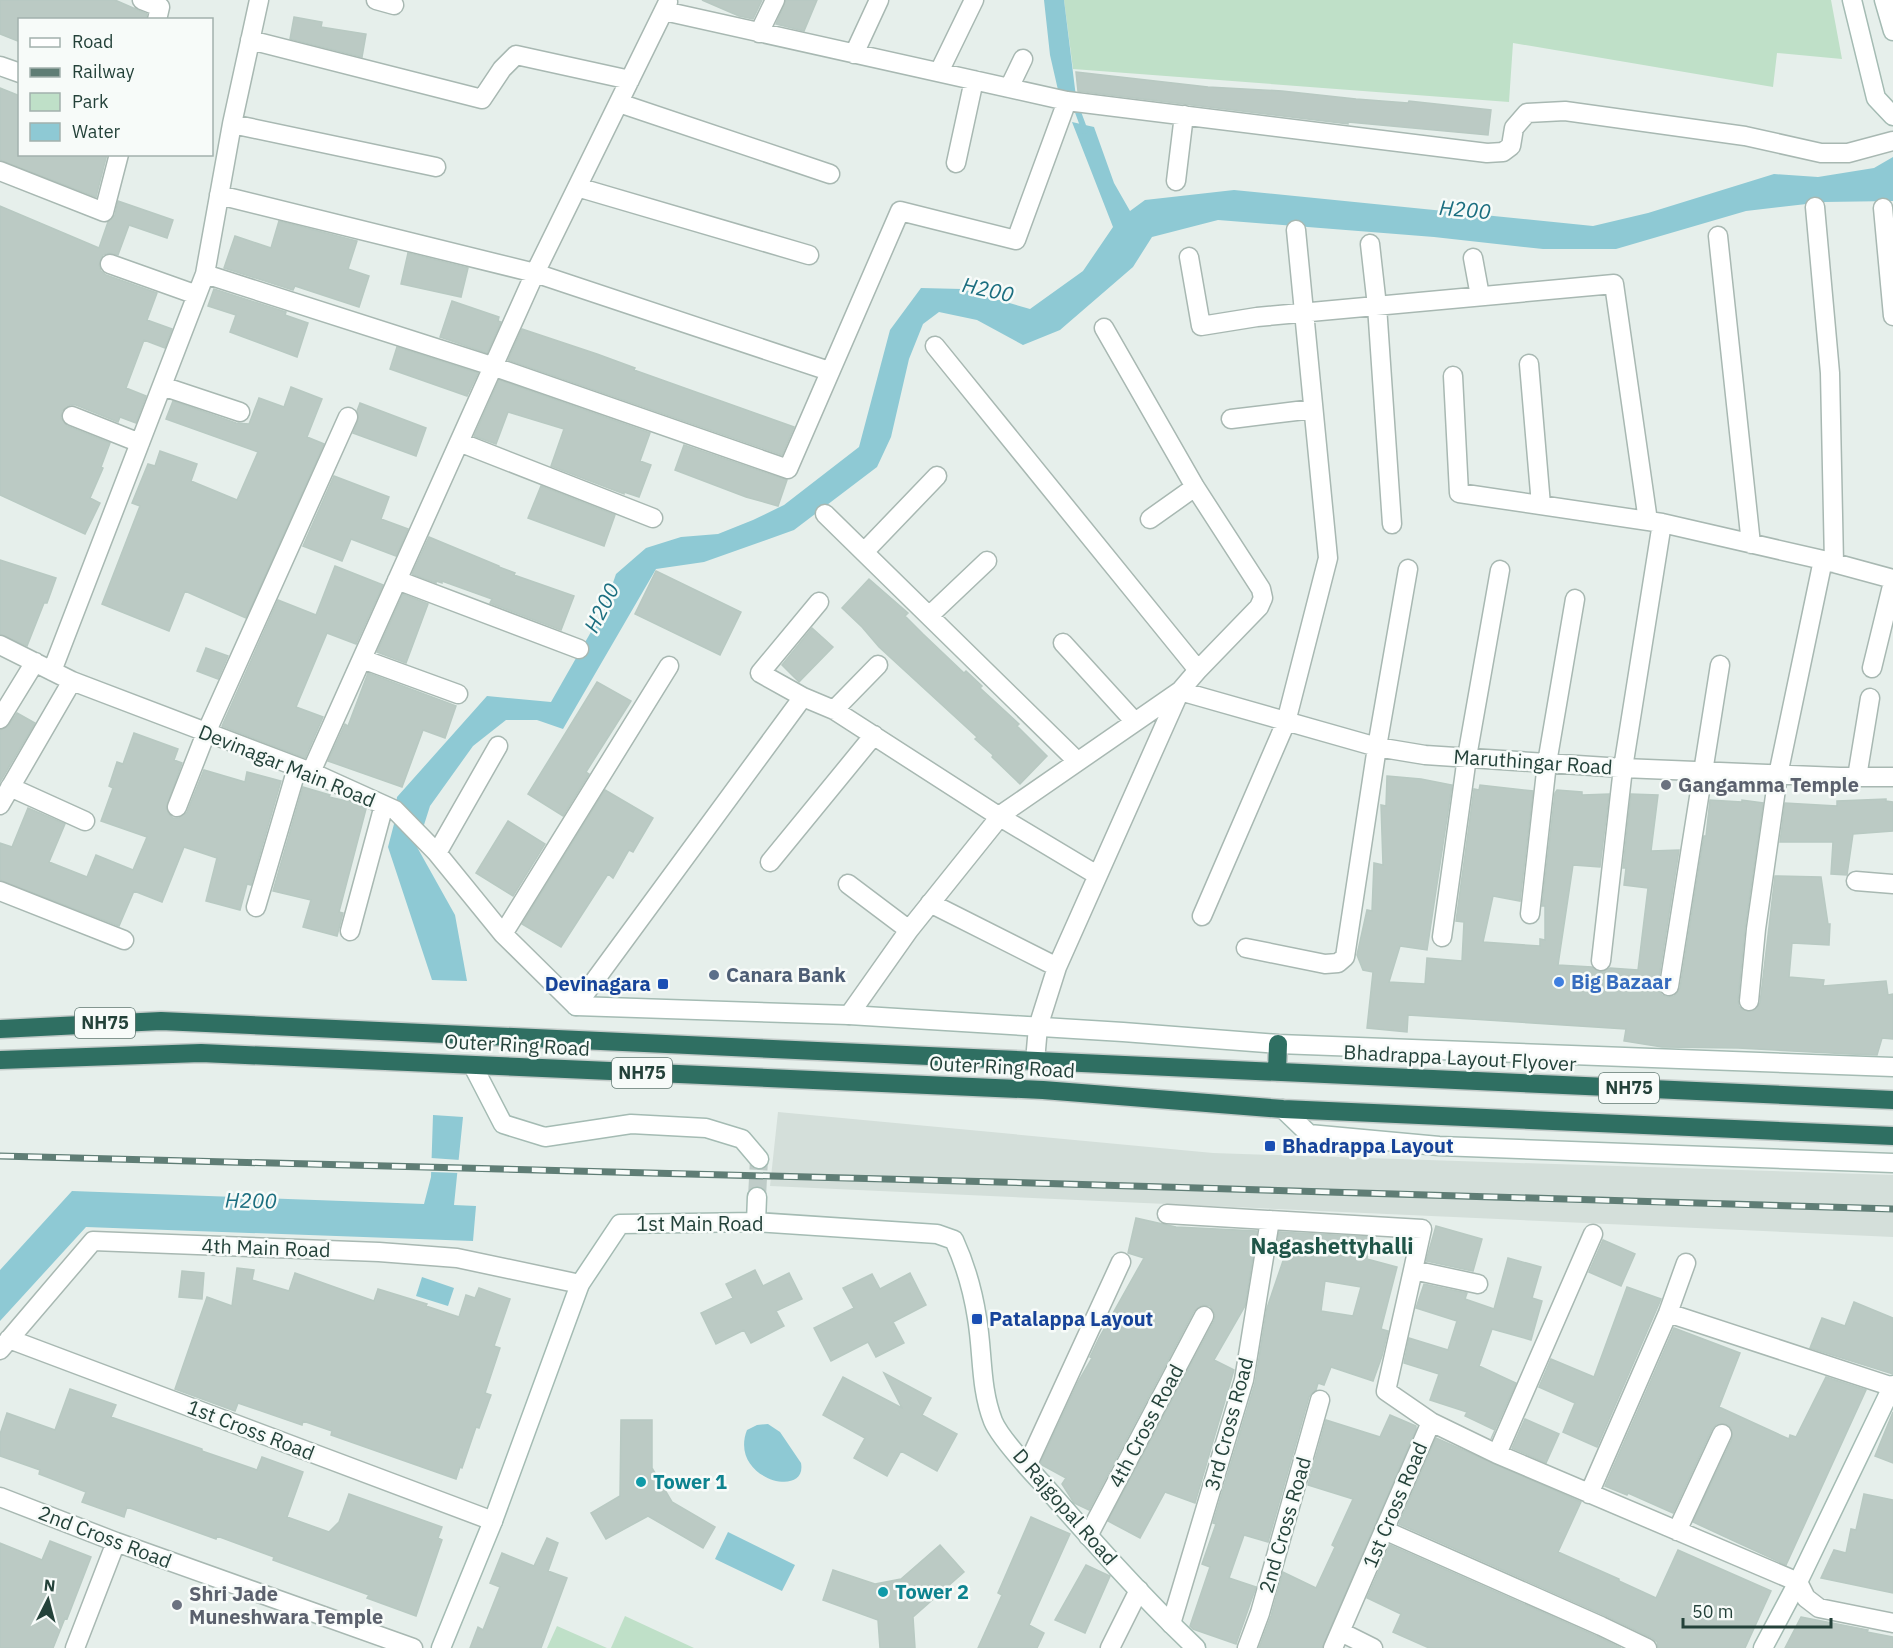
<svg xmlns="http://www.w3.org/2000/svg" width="1893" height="1648" viewBox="0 0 1893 1648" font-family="'IBM Plex Sans',sans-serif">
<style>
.built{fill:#d4dfda}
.green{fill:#bfe0c8}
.water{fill:#8ec9d4}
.pier{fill:#e6efeb}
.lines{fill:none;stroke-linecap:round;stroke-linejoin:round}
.stream{stroke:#8ec9d4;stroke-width:6}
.building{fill:#bbcac4;stroke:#b8c9c2;stroke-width:1.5;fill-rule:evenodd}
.secondary-tunnel{stroke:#bfccc8;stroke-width:18;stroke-dasharray:18 9;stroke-linecap:butt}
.street-casing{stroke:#a8b8b2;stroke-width:21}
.secondary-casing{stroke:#a4bbb3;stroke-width:21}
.highway-casing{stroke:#c2cac8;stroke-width:21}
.street{stroke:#fff;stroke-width:18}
.secondary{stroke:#fff;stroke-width:18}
.highway{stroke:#2f6f62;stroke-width:18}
.rail-casing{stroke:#5f7d75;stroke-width:7}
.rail{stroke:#f7fbf9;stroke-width:4.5;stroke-dasharray:14;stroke-linecap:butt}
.worship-dot{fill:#6b7280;stroke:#f7fbf9;stroke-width:2}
.service-dot{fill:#5c6f8a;stroke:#f7fbf9;stroke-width:2}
.shop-dot{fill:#3f7fe0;stroke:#f7fbf9;stroke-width:2}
.transit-dot{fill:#1a4fb4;stroke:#f7fbf9;stroke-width:2}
.culture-dot{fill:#0f9aa8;stroke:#f7fbf9;stroke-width:2}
.labels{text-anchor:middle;stroke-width:5;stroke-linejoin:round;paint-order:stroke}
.shield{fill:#f7fbf9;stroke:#637a73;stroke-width:1.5}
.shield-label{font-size:18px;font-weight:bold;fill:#24423a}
.street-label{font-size:20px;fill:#24423a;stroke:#f7fbf9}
.worship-label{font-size:20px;font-weight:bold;fill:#5b616d;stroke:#f7fbf9;text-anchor:start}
.service-label{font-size:20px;font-weight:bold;fill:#4e5e75;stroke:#f7fbf9;text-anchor:start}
.shop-label{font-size:20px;font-weight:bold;fill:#366cbe;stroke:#f7fbf9;text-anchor:start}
.transit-label{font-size:20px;font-weight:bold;fill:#164399;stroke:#f7fbf9;text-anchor:start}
.culture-label{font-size:20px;font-weight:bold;fill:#0d838f;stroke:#f7fbf9;text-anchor:start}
.water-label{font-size:21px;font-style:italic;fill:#1c6f80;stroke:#f7fbf9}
.quarter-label{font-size:22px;font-weight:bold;fill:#1f5548;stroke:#f7fbf9}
</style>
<rect width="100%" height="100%" fill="#e6efeb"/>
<path class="built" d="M778 1112 1213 1153 1893 1175V1237L770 1186Z"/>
<path class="green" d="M1064 0H1831L1842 59 1777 53 1773 87 1513 43 1509 102 1073 69Z
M625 1616 694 1648H611Z
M557 1626 607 1648H547Z"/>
<path class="water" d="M1044 0H1064L1076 97 1058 90 1050 55Z
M1072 122 1094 127 1114 183 1130 211 1145 200 1234 190 1593 226 1648 213 1774 174 1818 177 1874 168 1893 157V201L1824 202 1746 211 1616 249H1543L1434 237 1218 220 1152 237 1133 267 1060 330 1023 345 977 320 939 312 923 324 909 359 891 437 877 467 794 530 704 562 656 569 563 729 537 720H506L473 746 430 806 417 847 455 915 467 981 432 980 388 847 394 824 397 797 487 696 551 702 604 609 616 574 646 548 681 537 718 534 753 520 784 505 859 447 890 330 921 288 962 289 1030 309 1083 271 1113 227Z
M433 1115 463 1117 454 1205 476 1206 473 1241 86 1227 0 1321V1270L72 1191 424 1204 431 1177Z
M422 1277 454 1288 448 1306 416 1296Z
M768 1424 780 1432 801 1463C808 1500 728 1479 747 1430L757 1425Z
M728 1532 795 1565 782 1591 715 1559Z"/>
<path class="pier" d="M431 1158 460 1160 459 1173 431 1172Z"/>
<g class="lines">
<path class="stream" d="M1075 104 1085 131"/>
</g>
<path class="building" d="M0 0H115L147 14 146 20H20V42L0 34Z
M702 0H762L753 19 739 16Z
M786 0H817L804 31 776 24Z
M294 17 322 22 321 27 366 34 362 57 290 39Z
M1076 72 1208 87 1282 91 1356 99 1408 103 1409 101 1491 110 1488 135 1348 122V124L1078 91Z
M0 88 20 96V154H107L96 197 0 160Z
M118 201 173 220 167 238 129 225 118 255 109 253 103 255 99 265 101 271 106 275 157 293 147 320 172 329 165 348 144 340 126 388 146 396 136 423 120 417 118 422 76 405H70L62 411 61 418 67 426 110 443 101 467 103 468 90 498 100 503 85 534 0 495V206L99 248 108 222 115 215Z
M279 221 357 241 348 269 369 276 359 307 295 286 293 290 224 268 235 236 271 248Z
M408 253 468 268 461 297 401 284Z
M214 289 286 312 285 315 308 323 297 357 230 332 236 315 208 306Z
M452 301 499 317 498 321 501 322 487 353 440 337Z
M522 329 597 354 635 368 634 370 794 427 782 455 508 360Z
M397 347 478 373 467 396 390 369Z
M499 380 650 433 640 461 651 465 639 497 624 492V494L551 466 564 429 508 412 496 444 474 436Z
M291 387 322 399 307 437 324 444 246 618 185 591 169 631 102 604 140 506 132 503 148 464 155 466 160 451 197 464 191 481 237 500 258 452 166 419 173 401 236 423 249 424 259 398 284 407Z
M360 403 426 428 416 456 353 433 358 421 357 411Z
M684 445 787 480 778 506 746 497 675 470Z
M334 476 389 497 381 519 408 529 396 556 351 539 342 561 303 546Z
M541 486 615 515 604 546 528 518Z
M429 537 499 566V567L515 573 514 575 574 596 561 630 490 603 492 599 442 581V583L436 581V583L412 574Z
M0 560 56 578 47 603H44L27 646 0 634Z
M335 566 383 585 356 644 327 633 296 707 323 717 305 758 222 726 278 600 316 615Z
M656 571 741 612 720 655 635 614Z
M869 579 908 613 905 616 923 634 964 673 966 671 982 686 980 688 1019 724 1017 726 1047 756 1020 784 992 757 993 755 975 739 977 737 879 647 862 627 842 608Z
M403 594 428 604 406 663 377 652Z
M812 628 833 647 799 682 782 665Z
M206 648 228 656 218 679 197 671Z
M368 673 456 706 445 738 423 730 402 787 328 761 345 724 348 726Z
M597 682 631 701 586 772 589 774 563 816 528 794Z
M17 713 35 723 0 782V730L9 725Z
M134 733 178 749 174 760 182 763 166 808 169 814 173 818H179L187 812 204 770 245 782 247 772 281 781 251 885 247 884 240 910 206 901 217 858 184 847 162 902 134 891 119 926 0 880V843L12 847 28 808 65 824 49 862 87 877 96 855 133 870 147 837 101 821 113 788 109 786 117 762 123 764Z
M1387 776 1421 779 1452 785 1427 950 1400 946 1389 982 1425 984 1427 958 1462 961 1464 922 1456 921 1474 789 1479 790 1480 785 1533 791 1520 901 1493 896 1483 942 1540 946V939L1545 940V906H1542L1555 793 1557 790 1582 792V795L1609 794 1600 867 1573 865 1558 965 1592 967 1600 972 1610 968 1638 970 1648 888 1624 885 1626 868H1623L1631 794 1658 795 1651 851 1679 850 1658 984 1659 991 1662 995 1668 997 1674 996 1680 988 1704 836H1706L1710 800 1742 802V800L1763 803 1745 928 1738 1000 1739 1006 1743 1010 1753 1011 1760 1003 1775 876 1821 877 1828 924H1830L1829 945 1792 943 1789 977 1824 980 1823 986 1886 981 1888 995 1893 994V1039L1882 1038 1877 1055 1849 1054 1738 1048 1662 1047 1624 1041 1626 1029 1408 1015 1407 1032 1367 1028 1373 972 1363 970 1357 955 1367 910 1372 911 1374 863 1383 865 1381 805 1386 806Z
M303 787 330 795 329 797 351 802 366 809 339 912 343 913 337 936 303 927 311 900 273 891Z
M605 790 653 818 633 852 629 850 613 878 608 874 561 947 522 924Z
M1886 799V801L1893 802V831L1853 834 1847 875 1831 874 1833 842H1780L1785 803 1837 806V801Z
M508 821 545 844 513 896 476 873Z
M1136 1218 1176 1227 1257 1231 1245 1306 1214 1360 1234 1370 1195 1503 1165 1492 1140 1538 1108 1521 1214 1321 1215 1315 1210 1306 1203 1305 1194 1311 1089 1510 1074 1503 1062 1484 1066 1478 1040 1464 1078 1382 1092 1358 1090 1357 1099 1338 1144 1258 1128 1253Z
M1436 1226 1482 1239 1473 1271 1426 1261Z
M1279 1232 1370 1237 1367 1259 1397 1267 1381 1329 1388 1331 1382 1356 1373 1381 1331 1367 1324 1385 1318 1383 1316 1390 1309 1397 1268 1542 1244 1535 1229 1578 1256 1587 1236 1644 1193 1629 1190 1626 1210 1567 1202 1564 1216 1524 1213 1523 1255 1383 1267 1308 1285 1255 1276 1252ZM1325 1281 1361 1287 1353 1316 1321 1311Z
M1603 1240 1635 1254 1621 1286 1589 1272Z
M1508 1258 1541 1267 1532 1298 1542 1301 1531 1340 1492 1329 1479 1366 1516 1383 1491 1439 1495 1430 1465 1416 1467 1412 1430 1400 1439 1374 1404 1363 1409 1338 1448 1350 1457 1321 1416 1308 1424 1284 1467 1293 1465 1299 1494 1309Z
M237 1268 254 1270 252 1280 289 1291 295 1273 374 1301 378 1289 427 1304 426 1306 459 1317 466 1295 475 1298 479 1288 510 1299 494 1346 500 1348 485 1393 491 1395 479 1428 476 1427 462 1468 460 1467 456 1479 331 1435 332 1431 303 1421 302 1425 238 1403 235 1411 175 1389 207 1297 232 1306Z
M755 1270 763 1286 789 1273 802 1299 776 1311 784 1326 751 1343 744 1330 716 1344 701 1313 733 1298 726 1284Z
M182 1271 204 1273 202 1299 179 1297Z
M910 1273 926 1305 893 1322 904 1343 876 1357 868 1342 831 1361 814 1328 854 1308 843 1288 872 1274 880 1289Z
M1627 1287 1661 1299 1597 1447 1563 1432 1575 1403 1539 1387 1551 1359 1594 1377Z
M1854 1302 1893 1318V1374L1810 1348 1822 1318 1845 1326Z
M1674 1328 1740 1353 1719 1407 1789 1439 1790 1435 1796 1437 1826 1377 1866 1390 1786 1565 1693 1522 1732 1439 1731 1428 1726 1424 1716 1425 1712 1429 1673 1513 1628 1493 1627 1495 1605 1486Z
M884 1373 931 1398 922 1415 957 1434 937 1471 901 1451 887 1476 854 1458 865 1438 823 1415 843 1377 902 1408Z
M70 1389 116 1405 111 1417 202 1449V1451L257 1470 262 1457 303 1472 287 1517 329 1532 339 1522 349 1494 442 1527 438 1538 442 1540 416 1616 367 1598 369 1595 273 1560 274 1557 217 1536 216 1539 127 1507 124 1517 82 1502 86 1492 39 1474 40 1470 0 1456V1434L7 1413 55 1430Z
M1893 1412V1463L1875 1456Z
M1390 1415 1416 1426V1429L1322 1648H1259L1271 1616 1283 1572 1316 1588 1335 1547 1332 1545 1353 1499 1308 1485 1326 1420 1380 1437Z
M1525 1419 1559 1434 1546 1463 1512 1448Z
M621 1420H652V1468L672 1502 715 1527 703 1548 648 1516 606 1539 591 1513 620 1496Z
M1436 1438 1581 1502 1558 1552 1619 1579V1581L1656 1598 1678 1550 1771 1591 1745 1648H1658L1657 1642 1652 1638 1606 1616 1399 1524Z
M1864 1494 1893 1500V1593L1821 1578 1834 1550 1846 1553 1851 1529 1856 1530Z
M1031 1517 1070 1534 1029 1625 1044 1633 1037 1648H978L1002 1595 998 1593Z
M547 1538 558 1543 548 1571 567 1578 541 1648H470L478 1627 483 1630 500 1587 490 1583 502 1553 534 1566Z
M50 1541 91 1557 67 1619 65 1618 53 1648H0V1543L42 1560Z
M940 1545 964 1572 913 1617 915 1648H880L878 1620 823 1600 833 1570 875 1584 901 1579Z
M1390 1545 1596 1636 1621 1648H1429L1393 1632 1401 1614 1367 1598Z
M1086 1565 1110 1576 1085 1633 1055 1620Z
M1801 1617 1868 1630 1867 1632 1893 1637V1648H1785Z"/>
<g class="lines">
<path class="secondary-tunnel" d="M757 1197 759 1159"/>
<g class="street-casing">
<path id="street" d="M142 0 160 7 157 20
M376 0 394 5
M664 11 1067 101 1487 153 1503 152 1511 146 1514 128 1527 113 1565 111 1745 136 1821 153H1848L1893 141
M759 33 775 0
M250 40 482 99 502 69 516 55 630 80
M854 54 879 0
M0 66 20 73
M939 72 974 0
M1009 88 1023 59
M619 103 830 174
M232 124 436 167
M956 163 974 80
M0 171 104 212 119 154
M1176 181 1184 115
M577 187 809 255
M219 195 535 273 829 371
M1815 207 1830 373 1834 563
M1883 208 1893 316
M1718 236 1751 544
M1370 244 1377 306 1392 524
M1189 257 1201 326 1257 317 1614 284 1648 521
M1473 258 1480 296
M110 264 197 295
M205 274 492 366 788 469 900 211 1016 240 1067 101
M935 346 1198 670
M1529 364 1541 505
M1453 376 1459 493 1662 523 1823 560 1893 579
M162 386 240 412
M72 416 140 443
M1231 419 1313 409
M459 442 653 518
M825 514 1077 761
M1150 519 1195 487
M865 551 937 476
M397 580 579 649
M819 602 760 673 803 697 834 710 1000 817 1097 875
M930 615 987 561
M1063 643 1135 722
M0 645 72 681 311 772 395 810 437 853 503 934 576 1006 803 697
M362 659 458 694
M1872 668 1893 582
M52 671 205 274 232 124 259 0
M834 710 878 665
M0 719 35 662
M311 772 535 273 668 2
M1857 777 1870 698
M10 787 85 821
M0 805 72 681
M177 807 206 733 348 417
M437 853 498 746
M770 862 874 735
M1856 881 1893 884
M848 884 909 930
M0 891 124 940
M930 903 1057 967
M256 907 297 768
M1530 914 1547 763 1575 599
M1202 916 1286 722 1328 558 1296 230
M350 931 384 805
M503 934 669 666
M1442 937 1467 757 1500 570
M1246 948 1325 964 1338 963 1345 957 1377 747 1408 569
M1601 961 1623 768 1662 523
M1669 986 1720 665
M1749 1001 1756 929 1778 775 1823 560
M849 1015 909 930 1002 814 1180 691 1198 670 1259 607 1263 598 1261 589 1195 487 1104 328
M1035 1061 1038 1027 1057 967 1180 691 1377 747 1425 755 1623 768 1840 777H1893
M1167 1214 1422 1229 1413 1270
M1668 1313 1893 1387
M9 1339 493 1521
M0 1350 93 1241 379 1252 457 1258 580 1284
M1431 1422 1497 1454 1798 1582 1806 1598 1819 1608 1893 1623
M1497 1454 1593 1234
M1027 1466 1121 1262
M1589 1494 1668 1313 1686 1263
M0 1497 116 1542 413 1648
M1384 1530 1601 1626 1647 1648
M1677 1531 1722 1434
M1088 1536 1204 1316
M1171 1624 1244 1380 1270 1220
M1341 1632 1373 1648
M75 1648 116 1542
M1110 1648 1139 1590
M1247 1648 1260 1613 1320 1400
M1333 1648 1431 1422 1386 1391 1413 1270 1478 1284"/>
</g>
<g class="secondary-casing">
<path id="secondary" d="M1852 0 1876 98 1893 116
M1884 0 1893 31
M576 1006 849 1015 1123 1032 1278 1044 1893 1067
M473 1066 503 1124 545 1137 631 1124 706 1128 742 1139 759 1159
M1283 1109 1309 1134 1439 1146 1893 1163
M756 1222 757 1197
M441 1648 493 1521 580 1284 620 1224 756 1222 937 1234 954 1240C965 1264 973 1292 977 1318 983 1353 980 1388 993 1421 999 1436 1029 1469 1041 1482 1091 1539 1141 1596 1196 1648
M1763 1648 1798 1582 1893 1385"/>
</g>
<g class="highway-casing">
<path id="highway" d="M0 1029 161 1021 1893 1100
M0 1060 201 1053 1043 1090 1283 1109 1893 1136
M1277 1072 1278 1044"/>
</g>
<use href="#street" class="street"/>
<use href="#secondary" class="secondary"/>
<use href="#highway" class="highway"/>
<g class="rail-casing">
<path id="rail" d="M0 1156 998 1182 1893 1209"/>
</g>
<use href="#rail" class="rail"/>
</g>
<g class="worship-dot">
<circle cx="1666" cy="785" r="6"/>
<circle cx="177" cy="1605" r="6"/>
</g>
<circle class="service-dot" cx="714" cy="975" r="6"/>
<circle class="shop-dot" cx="1559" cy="982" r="6"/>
<g class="transit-dot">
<rect x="657" y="978" width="12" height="12" rx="3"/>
<rect x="1264" y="1140" width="12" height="12" rx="3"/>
<rect x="971" y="1313" width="12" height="12" rx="3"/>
</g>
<g class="culture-dot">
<circle cx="641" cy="1482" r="6"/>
<circle cx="883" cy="1592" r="6"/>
</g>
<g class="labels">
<g class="shield">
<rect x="75" y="1008" width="60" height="30" rx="4.5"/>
<rect x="612" y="1058" width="60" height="30" rx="4.5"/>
<rect x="1599" y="1073" width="60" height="30" rx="4.5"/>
</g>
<g class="shield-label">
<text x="105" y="1029">NH75</text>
<text x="642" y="1079">NH75</text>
<text x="1629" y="1094">NH75</text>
</g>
<g class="street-label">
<text transform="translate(1533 762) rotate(4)" y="7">Maruthingar Road</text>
<text transform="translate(287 766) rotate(22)" y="7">Devinagar Main Road</text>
<text transform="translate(517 1045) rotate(3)" y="7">Outer Ring Road</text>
<text transform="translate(1460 1058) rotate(3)" y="7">Bhadrappa Layout Flyover</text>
<text transform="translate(1002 1067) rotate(3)" y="7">Outer Ring Road</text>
<text x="700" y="1231">1st Main Road</text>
<text transform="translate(266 1248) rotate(2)" y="7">4th Main Road</text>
<text transform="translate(1229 1424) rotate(-75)" y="7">3rd Cross Road</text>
<text transform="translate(1146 1426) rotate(-62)" y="7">4th Cross Road</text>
<text transform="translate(251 1430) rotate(21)" y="7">1st Cross Road</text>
<text transform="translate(1395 1505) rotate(-67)" y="7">1st Cross Road</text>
<text transform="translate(1065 1507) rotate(49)" y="7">D Rajgopal Road</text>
<text transform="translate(1285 1525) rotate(-74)" y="7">2nd Cross Road</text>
<text transform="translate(105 1537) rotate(21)" y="7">2nd Cross Road</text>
</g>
<g class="worship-label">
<text x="1678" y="792">Gangamma Temple</text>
<text x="189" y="1601">Shri Jade<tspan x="189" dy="23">Muneshwara Temple</tspan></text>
</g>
<g class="service-label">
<text x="726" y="982">Canara Bank</text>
</g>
<g class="shop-label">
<text x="1571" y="989">Big Bazaar</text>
</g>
<g class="transit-label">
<text x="651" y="991" text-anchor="end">Devinagara</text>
<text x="1282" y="1153">Bhadrappa Layout</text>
<text x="989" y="1326">Patalappa Layout</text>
</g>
<g class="culture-label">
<text x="653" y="1489">Tower 1</text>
<text x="895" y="1599">Tower 2</text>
</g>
<g class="water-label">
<text transform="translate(1465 210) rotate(5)" y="7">H200</text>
<text transform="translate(988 290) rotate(12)" y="7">H200</text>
<text transform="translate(602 608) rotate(-63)" y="7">H200</text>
<text transform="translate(251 1201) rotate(1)" y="7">H200</text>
</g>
<g class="quarter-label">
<text x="1332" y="1254">Nagashettyhalli</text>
</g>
</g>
<rect x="18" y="18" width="195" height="138" fill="#f7fbf9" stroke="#a3b1ad" stroke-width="1.5"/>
<rect x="30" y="38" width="30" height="9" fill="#ffffff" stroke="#a3b1ad" stroke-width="1.5"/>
<text x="72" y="48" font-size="18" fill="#24423a">Road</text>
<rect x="30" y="68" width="30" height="9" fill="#5f7d75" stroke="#a3b1ad" stroke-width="1.5"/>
<text x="72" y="78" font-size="18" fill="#24423a">Railway</text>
<rect x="30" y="93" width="30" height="18" fill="#bfe0c8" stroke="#a3b1ad" stroke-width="1.5"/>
<text x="72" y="108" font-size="18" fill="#24423a">Park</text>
<rect x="30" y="123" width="30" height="18" fill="#8ec9d4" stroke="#a3b1ad" stroke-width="1.5"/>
<text x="72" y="138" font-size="18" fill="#24423a">Water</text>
<g transform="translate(48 1600) rotate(6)" stroke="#f7fbf9" stroke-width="4.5" paint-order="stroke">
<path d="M0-4.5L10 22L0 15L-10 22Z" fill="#24423a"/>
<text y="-9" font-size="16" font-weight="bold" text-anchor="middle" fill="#24423a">N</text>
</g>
<path d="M1683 1618v9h148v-9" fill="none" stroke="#24423a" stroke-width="3"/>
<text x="1692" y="1618" font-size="18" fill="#24423a" stroke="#f7fbf9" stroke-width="4.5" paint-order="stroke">50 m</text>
</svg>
